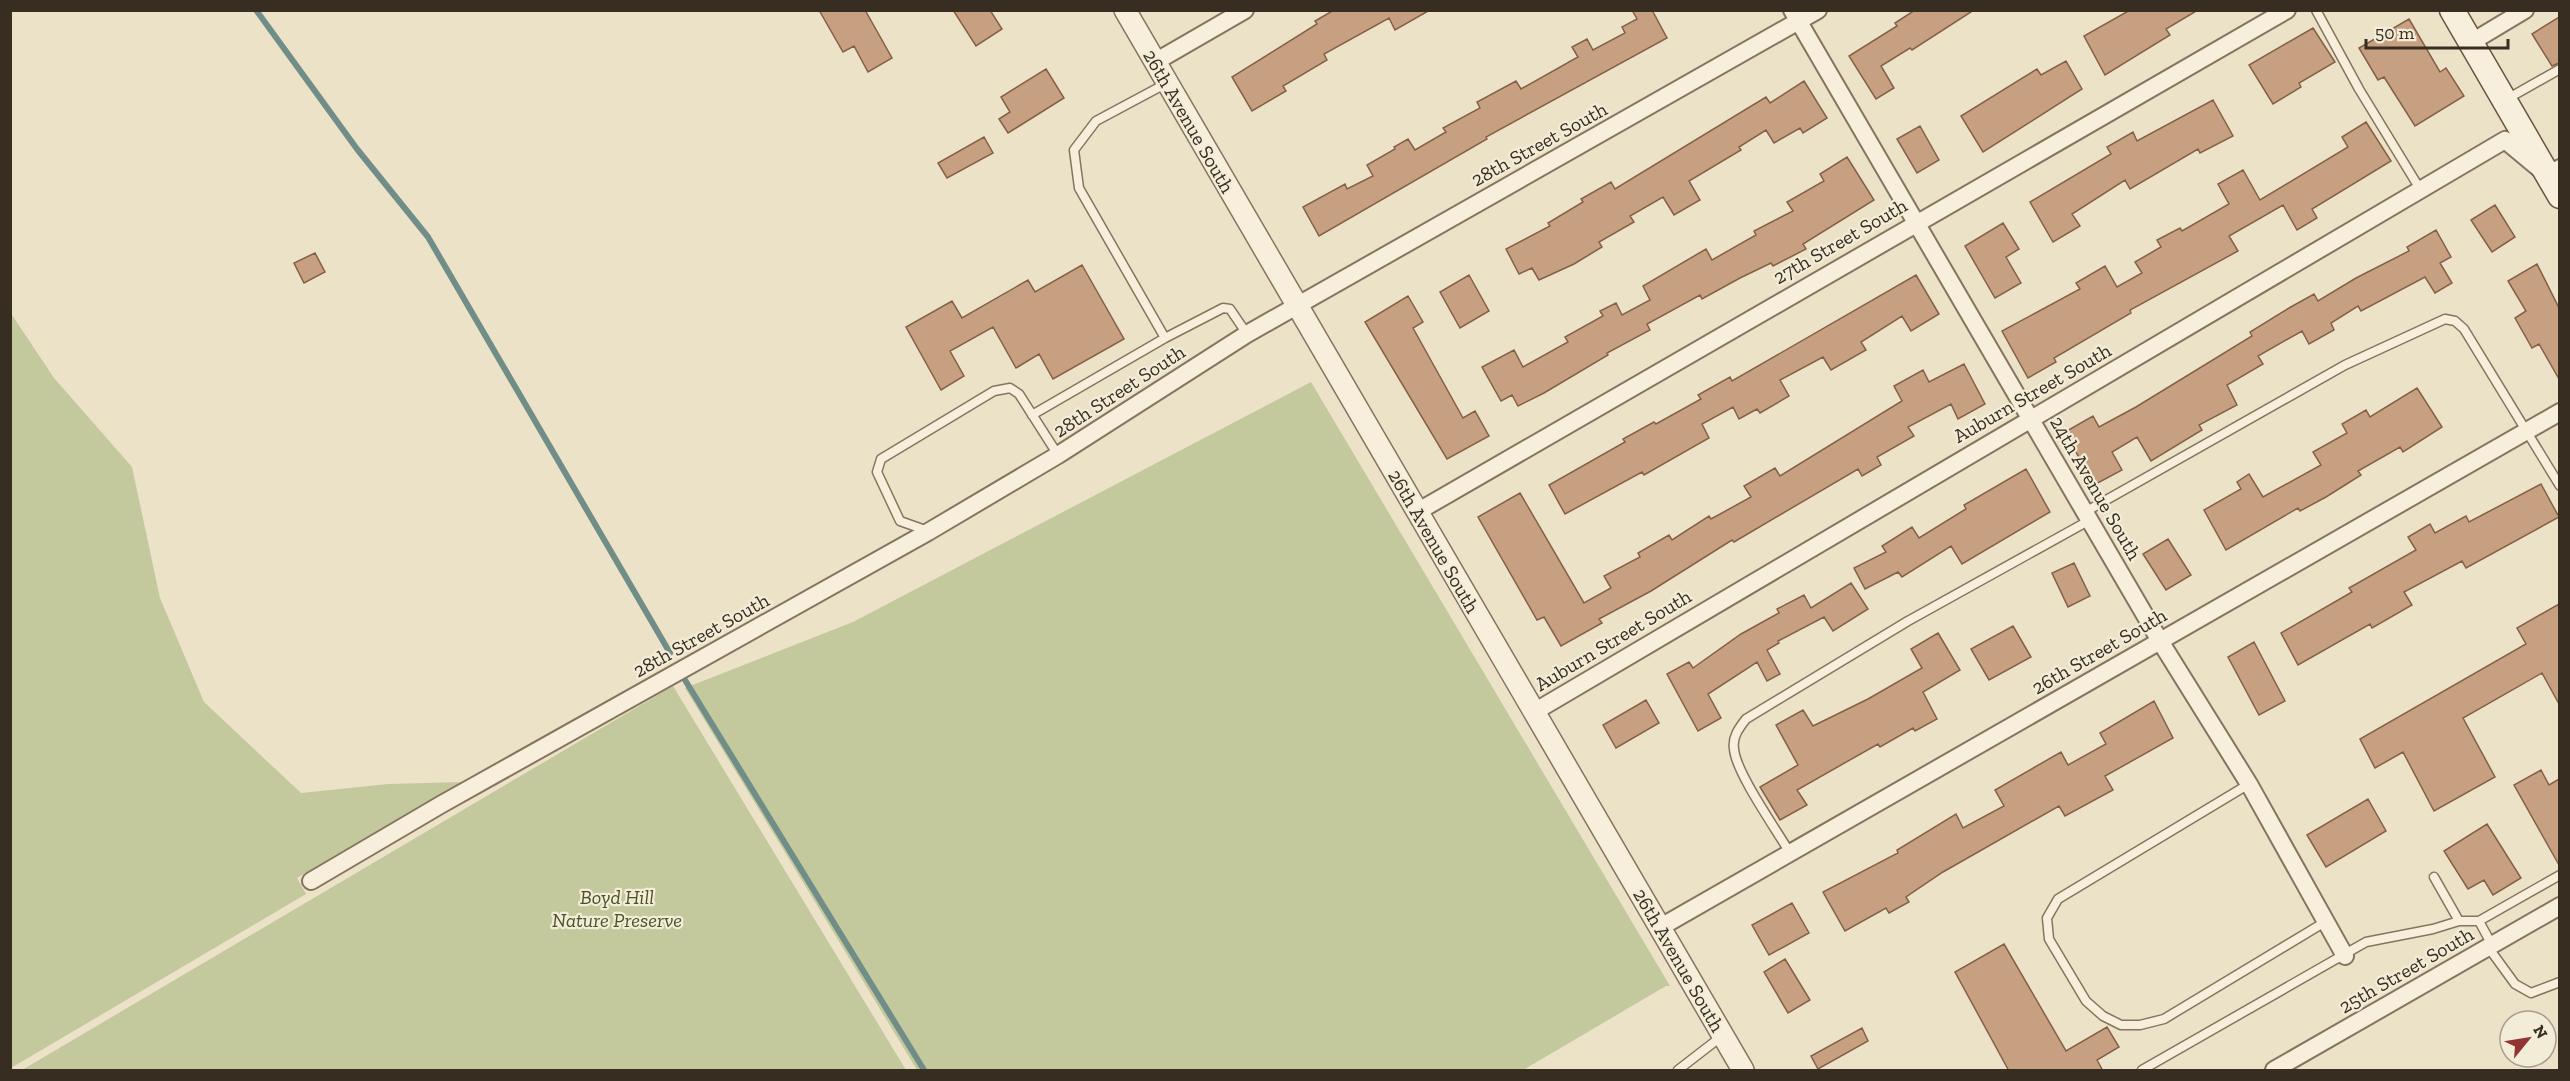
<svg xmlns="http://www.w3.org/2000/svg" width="2570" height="1081" viewBox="0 0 2570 1081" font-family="'Zilla Slab',serif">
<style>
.green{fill:#c3c99d}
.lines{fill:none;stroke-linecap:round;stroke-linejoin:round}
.stream{stroke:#708e87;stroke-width:6}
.building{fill:#c7a081;stroke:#846046;stroke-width:1.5}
.service-casing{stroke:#86755e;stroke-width:11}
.minor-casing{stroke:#86755e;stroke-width:20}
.tertiary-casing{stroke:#86755e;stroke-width:24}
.secondary-casing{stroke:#685641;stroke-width:27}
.service{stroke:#f7efdb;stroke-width:8}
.minor{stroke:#f7efdb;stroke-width:16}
.tertiary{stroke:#f7efdb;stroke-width:21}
.secondary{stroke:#f7efdb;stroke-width:24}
.labels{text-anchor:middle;stroke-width:4.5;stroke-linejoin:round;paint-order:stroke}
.street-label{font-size:20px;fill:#382d21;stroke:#f3ecd7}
.park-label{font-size:20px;font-style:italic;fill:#475329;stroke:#f3ecd7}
</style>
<rect width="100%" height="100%" fill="#ece2c8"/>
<path class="green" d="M10 312 54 378 132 467 160 598 204 702 301 793 388 784 462 782 297 878 306 894 11 1068Z
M1311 382 1670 986H1666L1523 1070H917L685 688 853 622Z
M673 686 906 1070H22Z"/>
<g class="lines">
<path class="stream" d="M256 10 357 149 428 237 670 653
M685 680 924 1070"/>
</g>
<path class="building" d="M819 10H865L892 58 868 72 854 46 843 52Z
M953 10H990L1002 29 976 46Z
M1334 10H1430L1395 30 1389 18 1324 54 1327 60 1283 86 1286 91 1252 111 1232 77 1317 24 1315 21Z
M1632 10H1652L1667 38 1486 137 1487 139 1319 236 1303 207 1345 184 1347 189 1373 176 1367 165 1395 149 1394 147 1408 139 1415 150 1446 132 1443 128 1480 108 1477 102 1516 81 1521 89 1578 57 1572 47 1587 39 1593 50 1625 33 1622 27 1637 19Z
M1915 10H1974L1912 50 1910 48 1881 66 1894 88 1876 99 1849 56 1897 26 1895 23Z
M2130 10H2198L2166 29 2170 35 2105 75 2084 36Z
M2559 17V63L2552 66 2532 34Z
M2409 19 2440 72 2446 68 2464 96 2415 126 2384 77 2378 80 2359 48Z
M2313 28 2335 62 2299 83 2301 87 2273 104 2249 65Z
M2066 61 2082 89 1983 152 1961 116 2037 69 2041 75Z
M1046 69 1064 98 1008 133 999 119 1010 112 1001 97Z
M1804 81 1827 118 1803 133 1800 128 1774 143 1766 130 1739 147 1741 150 1689 181 1700 200 1674 215 1663 197 1630 216 1634 222 1599 242 1602 247 1574 264 1539 280 1532 268 1519 274 1506 249 1550 226 1548 223 1583 202 1581 199 1611 182 1615 189 1766 97 1770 103Z
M2213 100 2233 136 2200 153 2198 149 2130 189 2125 180 2072 214 2080 226 2053 242 2030 202 2111 154 2107 147 2133 132 2137 141Z
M2366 122 2391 161 2312 209 2317 218 2297 230 2283 205 2229 236 2238 251 2130 310 2131 313 2054 358 2056 362 2028 378 2002 331 2080 289 2076 283 2105 266 2117 287 2142 273 2135 262 2161 247 2157 240 2180 228 2182 231 2229 204 2218 184 2243 170 2260 200 2348 147 2342 137Z
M1920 126 1939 160 1917 173 1897 139Z
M984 137 993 153 947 178 938 163Z
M1847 157 1874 200 1803 244 1806 249 1773 266 1771 263 1740 278 1702 299 1700 295 1647 324 1650 330 1607 353 1608 355 1544 393 1518 406 1512 395 1501 401 1482 367 1514 350 1523 367 1568 342 1565 337 1603 316 1600 311 1616 303 1622 315 1650 300 1643 286 1706 249 1712 260 1756 235 1754 231 1793 211 1787 202 1824 181 1820 174Z
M2495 205 2515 237 2492 252 2471 220Z
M2003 223 2019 249 2006 257 2021 283 1995 298 1965 246Z
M2436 230 2451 257 2440 263 2452 283 2435 293 2425 277 2361 311 2358 306 2331 323 2334 330 2309 344 2302 331 2258 356 2263 364 2227 385 2237 405 2199 425 2202 430 2151 461 2137 437 2112 452 2122 470 2094 485 2065 432 2093 416 2099 427 2136 407 2252 336 2250 332 2289 308 2314 294 2318 301 2356 278 2409 251 2407 247Z
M315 253 325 272 304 283 294 263Z
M2537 264 2559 308V379L2539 344 2532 348 2515 318 2526 311 2508 281Z
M1082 265 1124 339 1053 379 1039 354 1016 368 993 327 950 351 964 376 941 390 906 327 952 301 962 318 1028 280 1035 292Z
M1469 275 1489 311 1460 328 1440 292Z
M1916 275 1939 314 1911 331 1902 316 1861 342 1866 350 1831 370 1823 357 1780 380 1789 396 1760 413 1757 409 1739 419 1733 407 1702 424 1709 438 1644 475 1642 472 1565 514 1549 485 1625 442 1623 439 1654 422 1656 424 1701 399 1698 395 1730 377 1732 381Z
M1408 296 1423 322 1413 328 1463 418 1475 411 1489 436 1447 459 1365 322Z
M1964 364 1985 404 1958 419 1951 404 1908 427 1914 436 1877 457 1881 465 1862 476 1858 469 1734 542 1732 540 1651 591 1599 619 1602 623 1561 646 1544 617 1537 620 1478 517 1520 493 1584 603 1611 588 1604 576 1640 557 1638 553 1669 535 1672 540 1709 516 1711 519 1751 497 1744 486 1775 468 1780 476 1902 401 1894 386 1923 370 1929 382Z
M2417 388 2442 427 2403 452 2400 447 2358 471 2361 475 2326 497 2300 511 2298 508 2226 550 2204 510 2241 489 2237 482 2249 474 2263 497 2321 465 2313 452 2347 433 2342 424 2366 410 2370 417Z
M2026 469 2050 512 1962 564 1951 546 1902 577 1898 572 1865 589 1854 568 1886 552 1882 546 1912 527 1919 538 1966 509 1964 505Z
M2541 484 2559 517 2466 568 2462 561 2404 592 2412 605 2372 628 2370 624 2298 665 2281 633 2352 592 2349 588 2416 550 2408 537 2430 524 2435 533 2466 516 2469 522Z
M2168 539 2191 575 2166 590 2143 554Z
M2074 563 2090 596 2068 607 2052 573Z
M1851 583 1868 609 1833 631 1824 617 1778 641 1779 643 1767 650 1780 674 1767 681 1757 662 1708 694 1721 718 1698 731 1667 674 1689 662 1693 668 1741 634 1779 613 1777 609 1804 595 1811 608Z
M2559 604V704L2542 673 2463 718 2495 777 2434 811 2403 752 2375 768 2360 739 2526 644 2517 628Z
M2013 626 2031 657 1989 680 1971 649Z
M1938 633 1960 670 1923 692 1937 719 1915 731 1913 728 1880 747 1878 744 1797 790 1807 805 1780 820 1760 787 1798 765 1776 725 1803 710 1813 726 1868 699 1922 668 1911 649Z
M2254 642 2285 701 2259 715 2228 657Z
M1646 700 1659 723 1616 748 1603 725Z
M2154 701 2173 738 2105 776 2113 790 2065 816 2059 806 1943 872 1906 897 1909 902 1889 913 1886 908 1845 931 1823 892 1898 853 1897 850 1956 814 1963 828 2004 806 1995 790 2061 752 2068 765 2106 744 2100 733Z
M2541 770 2549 785 2559 779V865L2514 785Z
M2368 799 2386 831 2326 867 2307 835Z
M2487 824 2521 878 2493 895 2484 880 2468 889 2444 851Z
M1792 903 1809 933 1769 955 1752 925Z
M2004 944 2066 1051 2107 1027 2119 1047 2097 1060 2103 1071H2009L1955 972Z
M1785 959 1810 1000 1788 1013 1764 972Z
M1862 1028 1868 1041 1818 1069 1811 1056Z"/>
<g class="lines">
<g class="service-casing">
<path id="service" d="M2316 10 2359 89 2420 189
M1167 83 1096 121 1074 150 1079 188 1165 338 1223 308 1230 309 1247 334
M2507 99 2560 69
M1032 415 1165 338
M2085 512 2345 365 2445 319 2455 321 2464 329 2560 486
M928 531 900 521 877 472 881 459 994 391 1010 388 1019 394 1058 455
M2249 784 2058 899 2047 918 2049 939 2086 1001 2103 1016 2121 1025H2140L2164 1019 2325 922
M1790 853C1776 829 1736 773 1734 749 1732 737 1739 728 1746 719L1908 621 2090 520
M2434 877 2459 921
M2479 921 2560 875
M2488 947 2515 984 2531 993 2560 982
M1678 1070 1722 1036
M2142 1070 2366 942 2433 929 2459 921H2479L2492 945"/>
</g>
<g class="minor-casing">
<path id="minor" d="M1792 10 2160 641 2249 784 2345 956
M2470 43 2525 10
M1155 62 1245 10
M1417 512 2287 10
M1534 712 2505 140 2547 175 2560 168
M311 881 442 804 928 532 1058 455 1247 334 1818 10
M1659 928 2560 412
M2274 1070 2560 906"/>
</g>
<g class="tertiary-casing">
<path id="tertiary" d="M1125 10 1743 1070"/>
</g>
<g class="secondary-casing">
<path id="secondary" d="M2452 10 2560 196"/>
</g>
<use href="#service" class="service"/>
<use href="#minor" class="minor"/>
<use href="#tertiary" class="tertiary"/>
<use href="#secondary" class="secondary"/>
</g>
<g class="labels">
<g class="street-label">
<text transform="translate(1189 121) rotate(60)" y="7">26th Avenue South</text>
<text transform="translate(1539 144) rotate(-29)" y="7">28th Street South</text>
<text transform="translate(1840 241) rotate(-30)" y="7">27th Street South</text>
<text transform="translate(1119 391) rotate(-33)" y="7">28th Street South</text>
<text transform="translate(2032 393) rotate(-30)" y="7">Auburn Street South</text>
<text transform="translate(2096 488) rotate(60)" y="7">24th Avenue South</text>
<text transform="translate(1434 541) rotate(60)" y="7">26th Avenue South</text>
<text transform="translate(701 635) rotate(-29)" y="7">28th Street South</text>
<text transform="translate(1613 640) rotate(-31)" y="7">Auburn Street South</text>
<text transform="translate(2099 651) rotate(-30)" y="7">26th Street South</text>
<text transform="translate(1679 960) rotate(60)" y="7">26th Avenue South</text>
<text transform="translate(2406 970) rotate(-30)" y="7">25th Street South</text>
</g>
<g class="park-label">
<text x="617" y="904">Boyd Hill<tspan x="617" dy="23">Nature Preserve</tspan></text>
</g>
</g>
<rect width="2570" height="1081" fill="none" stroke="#382d21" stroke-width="24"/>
<g transform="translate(2528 1039) rotate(60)"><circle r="28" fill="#f3ecd7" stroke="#a8a08e" stroke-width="1.5"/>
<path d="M0-4.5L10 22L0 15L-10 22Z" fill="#913433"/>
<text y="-9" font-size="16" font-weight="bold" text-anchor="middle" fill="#382d21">N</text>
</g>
<path d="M2366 39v9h142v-9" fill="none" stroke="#382d21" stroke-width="3"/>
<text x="2375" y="39" font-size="18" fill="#382d21" stroke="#f3ecd7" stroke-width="4.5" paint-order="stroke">50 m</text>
</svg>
